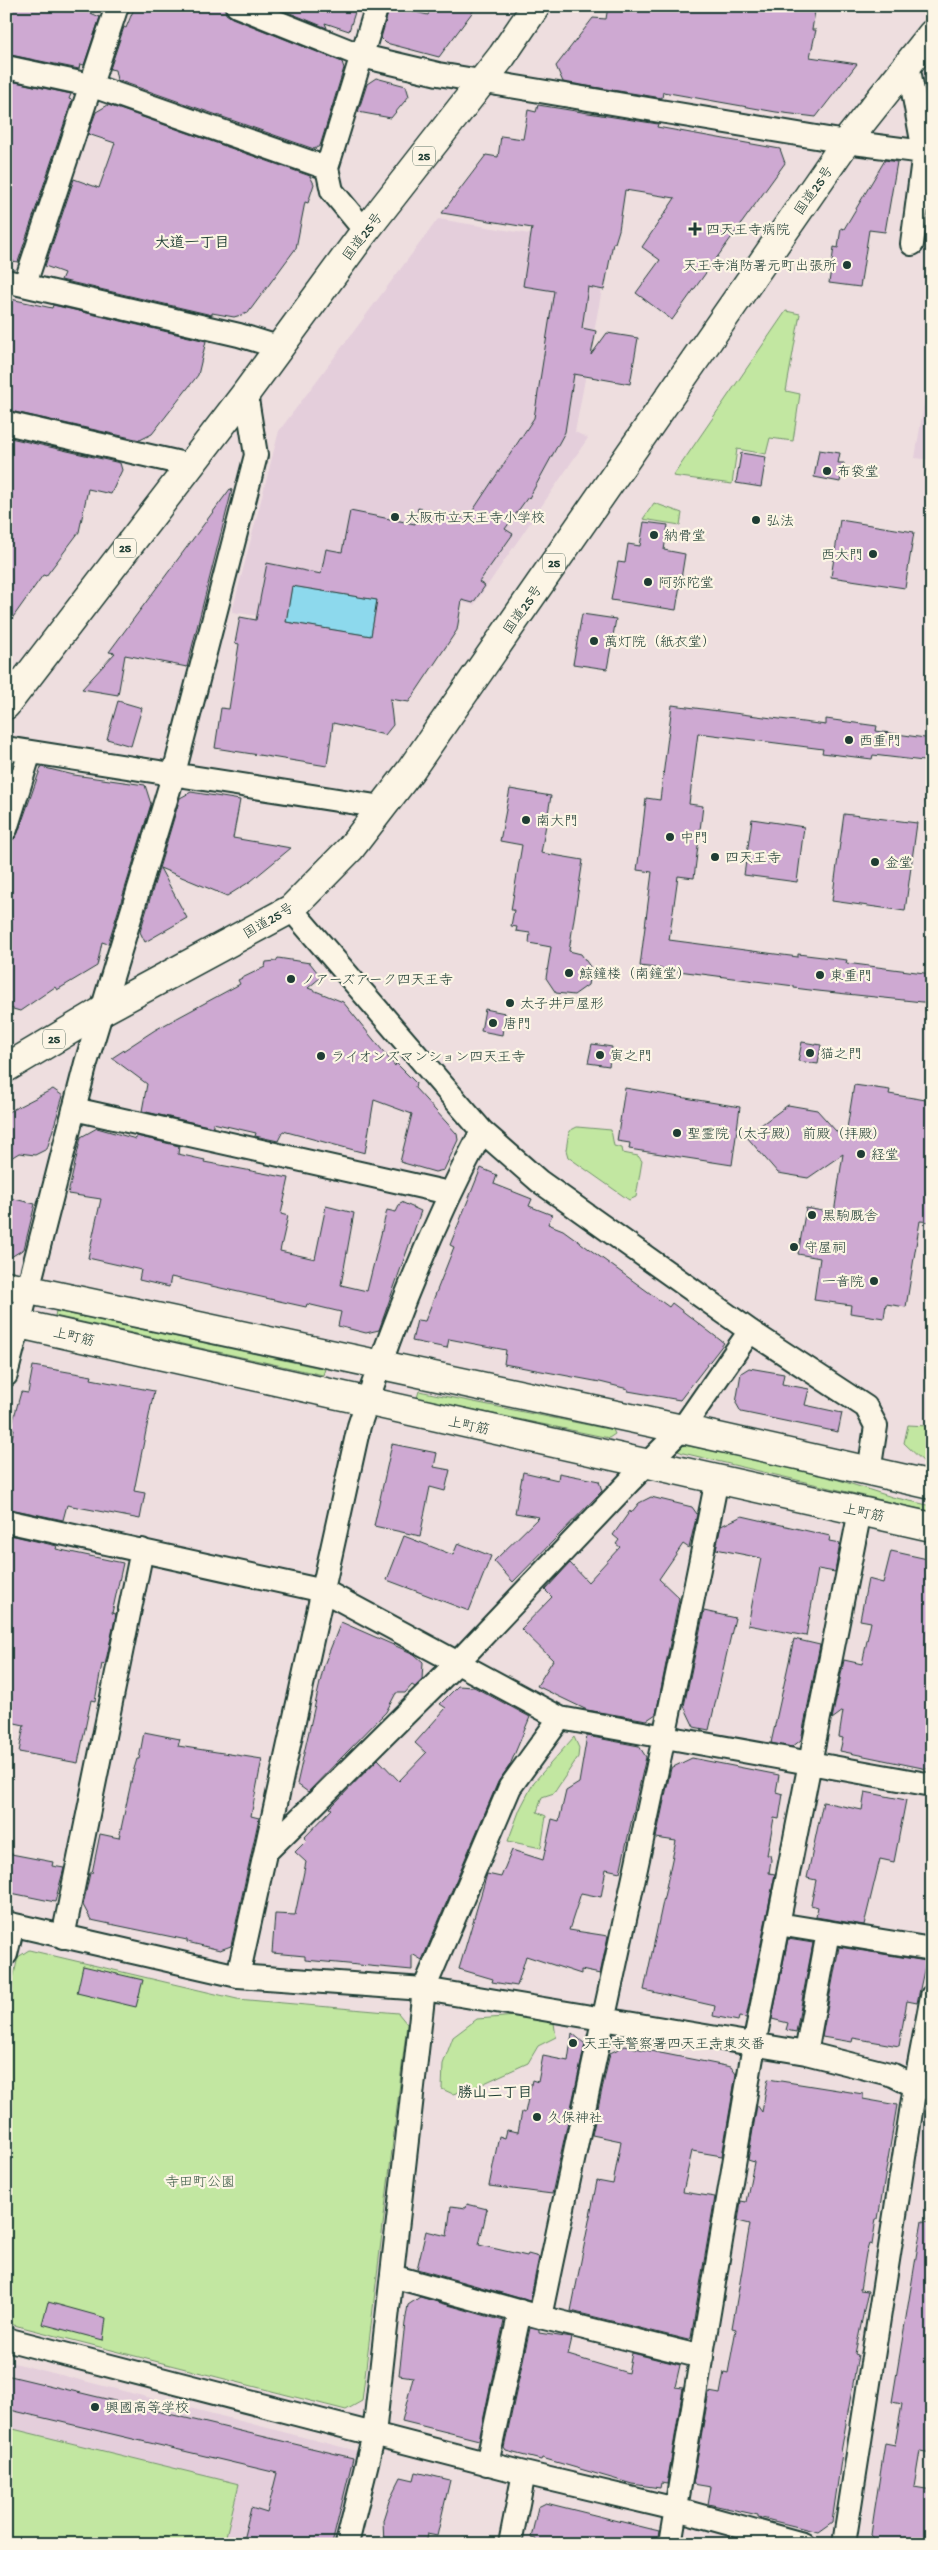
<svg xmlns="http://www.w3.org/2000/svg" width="938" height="2550" viewBox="0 0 938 2550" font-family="'Gochi Hand','Klee One',sans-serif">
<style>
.built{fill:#e4cedb}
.green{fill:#c2e7a1;stroke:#70926a}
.water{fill:#8dd9ed;stroke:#619ba3}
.building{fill:#cea9d2;stroke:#1f3d34;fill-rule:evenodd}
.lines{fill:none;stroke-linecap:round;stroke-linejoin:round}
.minor-casing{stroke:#1f3d34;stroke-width:26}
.major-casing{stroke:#1f3d34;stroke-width:31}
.highway-casing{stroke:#1f3d34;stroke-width:31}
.minor{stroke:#fcf5e5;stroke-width:22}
.major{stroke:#fcf5e5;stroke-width:28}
.highway{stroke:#fcf5e5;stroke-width:28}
.poi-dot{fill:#1f3d34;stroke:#fcf5e5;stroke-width:2}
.labels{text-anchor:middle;stroke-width:4.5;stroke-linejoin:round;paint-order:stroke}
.shield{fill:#fcf5e5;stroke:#617469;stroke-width:1}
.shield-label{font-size:12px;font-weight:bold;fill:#1f3d34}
.street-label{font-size:14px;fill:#1f3d34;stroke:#fcf5e5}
.poi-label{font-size:14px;fill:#1f3d34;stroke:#fcf5e5;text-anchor:start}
.park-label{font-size:14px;fill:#405f4a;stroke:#fcf5e5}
.neighbourhood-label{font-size:15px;font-weight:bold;fill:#1f3d34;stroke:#fcf5e5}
</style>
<rect width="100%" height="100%" fill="#eededf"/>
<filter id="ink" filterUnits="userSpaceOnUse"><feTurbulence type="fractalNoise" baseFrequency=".02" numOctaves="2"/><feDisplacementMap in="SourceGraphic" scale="10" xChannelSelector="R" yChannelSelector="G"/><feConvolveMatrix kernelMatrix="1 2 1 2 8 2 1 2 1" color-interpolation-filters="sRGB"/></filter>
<g filter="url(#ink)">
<path class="built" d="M438 219 610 247 575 432 588 438 474 605 429 597 418 653 265 617 232 612 279 431Z
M932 355V460L915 458Z
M6 2361 361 2452 339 2544H6Z"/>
<path class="green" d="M786 311 800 314 786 391 800 394 793 441 770 438 766 454 737 449 732 484 673 476Z
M654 503 682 513 680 525 643 519Z
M577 1127 611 1130 614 1146 622 1148 623 1153 638 1156 642 1161 636 1197 629 1200 568 1157 566 1150 569 1131Z
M56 1311 325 1369 323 1375 55 1316Z
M419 1391 613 1430 615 1434 609 1438 417 1398Z
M908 1425 928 1426 932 1429V1465H927L904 1443Z
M683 1445 801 1468 892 1497 932 1506V1512L683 1453 678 1451Z
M574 1737 579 1748 578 1757 554 1793 542 1797 537 1812 546 1816 541 1848 508 1841 520 1809 534 1782Z
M29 1950 237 1999 398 2013 407 2024 362 2401 346 2410 6 2323V2010L18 1957Z
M530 2015 554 2023 556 2037 538 2046 528 2063 478 2086 453 2094 442 2089 443 2064 453 2037 477 2019Z
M9 2428 239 2484 224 2544H6V2441Z"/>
<path class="water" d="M292 586 377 600 371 636 286 622Z"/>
<path class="building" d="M6 6H74L100 17 84 65 80 64 79 69 6 54Z
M135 6H224L226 14 232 18 342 62 344 68 320 146 314 149 117 80 115 70 110 69 124 27 126 28Z
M273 6H363L361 14 356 9 349 31 325 23 327 28Z
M390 6 428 15 431 6H477L439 57 386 43 381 38Z
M608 6H790L815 11 812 30H816L810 57 857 64 816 117 776 112 663 92 662 98 563 82 556 66 593 18 606 19Z
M376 78 406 86 409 96 391 118 358 112 367 84Z
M6 80 71 94 69 99 72 100 18 262 6 260Z
M108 105 310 176 314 184 308 203 305 202 296 248 248 313 234 317 212 313V315L61 280 64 273 45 266 74 179 99 188 115 143 88 134 96 112Z
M538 105 658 124 657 127 780 149 785 163 672 320 636 293 660 260 642 247 675 198 625 190 619 230 615 243H613L604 290 588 287 582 328 596 331 591 355 607 333 638 338 630 384 574 374 565 432 529 498 528 497 505 529 513 534 479 582 485 586 473 603 462 600 457 630 409 702 390 699 393 725 385 735 333 723 327 766 215 748 221 708 229 709 239 644 235 643 240 617 256 620 267 563 321 574 326 549 342 552 350 511 415 524 418 508 468 518 534 418 554 291 523 286 532 228 442 213 486 155 498 157 501 136 523 139 528 110 536 112ZM292 586 377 600 371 636 286 622Z
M885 160 897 162 885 232 869 230 860 287 829 283 834 247 838 248 841 228 844 229Z
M6 298 52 308 53 305 206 341 198 375 152 434 140 440 6 410Z
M6 437 120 463 122 470 111 494 88 489 79 532 46 576 43 575 6 627Z
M819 450 840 453 838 463H844L840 482 814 477Z
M741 453 766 457 761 487 736 483Z
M230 489 232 490 187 667 125 655 118 695 82 689 115 653 109 652Z
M840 520 914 532 905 588 831 577Z
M644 522 668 525 664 550 685 554 676 610 611 600 618 562 625 563 628 544 640 546Z
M582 614 616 619 607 669 573 664Z
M118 701 142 708 131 746 107 739Z
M672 705 826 725V719L877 726 876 731 932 739V762L873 755 872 759 822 753 823 749 698 733 689 804 703 806 694 878 678 876 669 940 798 957V954L847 960 846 963 932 974V1003L818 991 794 988V986L640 966 652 872 637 870 642 834 646 798 660 800Z
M41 767 74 775 145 785 151 804 108 944 102 942 97 966 57 990 55 987 20 1011 6 1007V842L14 839 18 833Z
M510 789 551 796 541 853 583 860 569 951 581 954 591 968 588 985 574 995 556 993 546 978 551 947 529 943 530 933 516 931 517 927 511 926 514 910H511L522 845 500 841Z
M191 792 240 800 233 838 291 848 251 881 227 896 160 868 187 918 145 942 140 932 180 798Z
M844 814 917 823 905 911 832 901Z
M752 819 804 827 797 882 744 875Z
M278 958 310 963 321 977 308 988 343 1002 395 1066 396 1063 416 1083 415 1088 457 1134 458 1140 444 1170 435 1172 400 1162 412 1114 374 1100 365 1153 283 1131 278 1141 255 1136 256 1133 213 1123V1127L142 1111 147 1084 112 1058 155 1030 240 984 238 980 265 967 266 962 276 961Z
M485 1009 505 1013 502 1035 481 1031Z
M802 1042 821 1045 818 1064 798 1061Z
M592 1044 612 1047 609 1066 588 1063Z
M854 1085 890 1090 889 1094 932 1101V1222L920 1221 906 1307 886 1304 884 1318 850 1313 851 1305 814 1300 820 1258 798 1254 806 1208 834 1213 843 1154 808 1178 778 1173 746 1136 788 1105 817 1110 845 1141Z
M625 1088 740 1107 732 1165 629 1149 630 1143 617 1141Z
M53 1089 63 1096 47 1149 35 1155 19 1153 6 1161V1113Z
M97 1128 136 1139V1136L179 1146 178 1154 205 1160 204 1162 289 1178 281 1214 288 1216 280 1251 315 1259 326 1206 354 1213 341 1285 367 1291 387 1210 396 1212 401 1202 421 1211 379 1330 366 1333 338 1326 341 1312 307 1304 306 1307 171 1277 169 1287 139 1280 141 1270 88 1258 101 1199 68 1194 81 1137Z
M481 1168 497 1175 494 1184 532 1199 529 1206 552 1215 548 1224 563 1230 669 1307 672 1303 724 1343 680 1400 628 1391V1389L600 1382 504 1364 506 1350 449 1339 447 1348 412 1341 417 1320 425 1321 454 1247 450 1245Z
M6 1197 35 1204 24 1249 6 1260Z
M33 1366 92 1376 91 1379 154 1391 134 1491 145 1493 140 1519 67 1505 63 1520 6 1508V1464L14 1429 11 1428 21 1392 28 1393Z
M749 1368 784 1374 782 1384 809 1389 805 1405 842 1413 838 1432 741 1412 736 1403 741 1373Z
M392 1444 437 1453 434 1467 450 1470 445 1491 430 1487 420 1536 374 1526Z
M523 1472 558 1480 559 1473 599 1481 602 1491 513 1582 494 1561 539 1517 515 1513Z
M651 1497 692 1507 697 1514 689 1548 683 1544 659 1579 679 1598 656 1714 647 1720 587 1710 537 1686 553 1660 521 1629 552 1597 545 1590 570 1563 588 1582 620 1547 616 1544 619 1540 613 1535 630 1511 631 1513 639 1503Z
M742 1516 830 1536 829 1541 840 1543 835 1572 818 1569 806 1636 748 1625 761 1558 716 1549 721 1526Z
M6 1534 57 1546 56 1549 123 1563 112 1613 116 1614 105 1665 102 1664 95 1701 91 1700 78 1763 19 1752 24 1725 6 1721Z
M404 1536 453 1555 458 1543 491 1556 469 1611 387 1580Z
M891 1551 932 1560V1770L840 1751 843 1738 839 1737 843 1711 832 1719 844 1660 862 1664 871 1622 860 1620 868 1579 883 1583Z
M704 1611 735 1618 709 1730 694 1727 684 1706Z
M341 1622 414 1654 423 1662 422 1680 415 1687 412 1685 405 1693H396L386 1712 308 1792 297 1784 324 1665Z
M794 1639 820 1645 801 1740 792 1747 771 1743Z
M458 1686 474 1687 530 1717 510 1765 498 1782 422 1960 412 1954V1970L305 1960V1956L272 1953 275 1914 295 1915 306 1862 295 1852 307 1840 304 1838 332 1809 330 1808 378 1759 399 1781 426 1753 415 1743 446 1708 440 1704Z
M144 1732 180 1739 178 1746 262 1759 251 1816 259 1818 231 1946 220 1950 187 1942V1940L91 1920 83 1905 90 1873H92L100 1834 119 1838 134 1769 137 1759H139Z
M587 1736 639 1746 646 1757 620 1872 606 1869 601 1897 581 1893 569 1930 608 1936 600 1974 581 1970V1974L526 1956 517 1986 492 1982 493 1979 459 1969 487 1874 501 1877 512 1850 543 1860 552 1819 559 1821 566 1791 579 1783Z
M692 1758 779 1775 776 1792 783 1794 779 1819 774 1818 767 1855H770L771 1860 769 1873 775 1874 746 2018 739 2017 738 2021 713 2016 715 2006 644 1990 676 1841 656 1838 671 1768Z
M865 1792 906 1800 894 1862 880 1859 864 1925 816 1917 818 1907 811 1905 816 1880 807 1878 823 1802 862 1810Z
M6 1853 53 1862 52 1866 64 1868 55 1902 6 1892Z
M788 1939 813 1943 796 2032 786 2030 788 2023 772 2019Z
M839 1947 926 1961 917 2003 907 2001 899 2046 853 2038 852 2042 822 2037Z
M83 1966 143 1980 136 2007 77 1993Z
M572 2033 585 2044 552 2194 489 2186 499 2136 505 2138 507 2130 518 2132 522 2112 525 2113 532 2080 538 2082 543 2056 568 2061Z
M625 2046 731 2067 736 2074 722 2156 692 2151 683 2192 715 2197 691 2338 688 2340 571 2311 597 2181 613 2184 621 2141 592 2135 610 2053Z
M768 2079 863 2094V2099L897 2105 878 2219H876L872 2245 869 2244 866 2253 860 2290 868 2291 855 2354 858 2355 841 2452 842 2453 832 2522 818 2532 758 2517V2515L708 2504 711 2487 693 2484 709 2392 720 2394 724 2372 728 2373 736 2329 732 2328 750 2224 738 2221 741 2201 746 2202 754 2162 748 2160 757 2105 762 2112Z
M467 2204 487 2209 479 2245 527 2256 528 2254 539 2257 530 2301 417 2269 426 2231 447 2236 451 2206 466 2208Z
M922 2221 932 2222V2453L920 2451 914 2487 932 2490V2544H880L871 2535 874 2514 885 2443 895 2445 902 2404 892 2402Z
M420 2297 504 2321 479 2440 402 2421 413 2377 399 2375 405 2323 408 2305Z
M48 2302 106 2318 103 2340 42 2324Z
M530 2328 539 2330V2333L572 2338 568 2355 628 2373 632 2353 680 2365 675 2387 683 2388 667 2484 661 2483 660 2488 632 2484 542 2458 541 2460 506 2451 504 2448Z
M6 2375 353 2458 332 2544H242L251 2508 267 2513 277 2473 6 2409Z
M416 2472 450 2480 437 2536 427 2534 425 2544H384L383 2520 389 2501 401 2477 414 2480Z
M546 2503 659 2531 657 2544H535L536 2539 531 2538 538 2507Z"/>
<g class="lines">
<g class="minor-casing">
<path id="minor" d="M237 6 362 56 438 74 846 142 932 153
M908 64 924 152 912 244
M6 67 90 85 327 168
M365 231 332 191 327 168 377 6
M6 281 239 335 278 347
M25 284 117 6
M6 423 189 465
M6 748 382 807
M6 829 30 752
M291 909 482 1131 539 1181 750 1331 866 1407 876 1426 869 1472
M74 1109 449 1193
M6 1375 86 1063 174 773 256 455 246 393
M6 1521 324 1591 560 1718 932 1785
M267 1851 458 1662 630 1481 682 1429 750 1331
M6 1923 238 1976 424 1989 806 2053 893 2075 915 2086 932 2089
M778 1924 932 1949
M63 1937 142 1550
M6 1954 13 1925
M238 1976 359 1426C392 1325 432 1225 482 1131
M806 2053 828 1932
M392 2276 540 2317 702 2357
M540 2317C598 2037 662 1759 717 1479
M6 2339 524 2473 676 2509 803 2544
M487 2464 520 2311
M347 2544 374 2434 424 1989 510 1787 560 1718
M510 2544 524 2473
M670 2544 754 2045 860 1511
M844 2544 915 2086 932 1996"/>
</g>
<g class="major-casing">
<path id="major" d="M6 1285 682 1429 932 1485
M6 1321 932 1527"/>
</g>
<g class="highway-casing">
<path id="highway" d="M6 705 246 393 365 231 502 56 536 6
M6 1068 102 1011 291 909 350 849 410 771 846 142 932 34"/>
</g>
<use href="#minor" class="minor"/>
<use href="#major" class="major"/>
<use href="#highway" class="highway"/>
</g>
</g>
<g class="poi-dot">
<path d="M692.5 221.5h5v5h5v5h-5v5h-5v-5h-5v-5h5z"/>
<circle cx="847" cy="265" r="5"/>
<circle cx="827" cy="471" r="5"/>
<circle cx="395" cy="517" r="5"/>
<circle cx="756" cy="520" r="5"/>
<circle cx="654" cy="535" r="5"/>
<circle cx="873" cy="554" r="5"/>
<circle cx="648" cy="582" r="5"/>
<circle cx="594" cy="641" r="5"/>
<circle cx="849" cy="740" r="5"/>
<circle cx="526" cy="820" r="5"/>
<circle cx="670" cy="837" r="5"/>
<circle cx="715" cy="857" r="5"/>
<circle cx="875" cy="862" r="5"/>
<circle cx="569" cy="973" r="5"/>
<circle cx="820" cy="975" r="5"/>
<circle cx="291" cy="979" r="5"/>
<circle cx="510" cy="1003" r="5"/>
<circle cx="493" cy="1023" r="5"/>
<circle cx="810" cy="1053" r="5"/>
<circle cx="600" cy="1055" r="5"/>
<circle cx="321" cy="1056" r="5"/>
<circle cx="677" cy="1133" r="5"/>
<circle cx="861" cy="1154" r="5"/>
<circle cx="812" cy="1215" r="5"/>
<circle cx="794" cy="1247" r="5"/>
<circle cx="874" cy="1281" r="5"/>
<circle cx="573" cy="2043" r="5"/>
<circle cx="537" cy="2117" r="5"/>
<circle cx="95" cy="2407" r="5"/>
</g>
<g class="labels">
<g class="shield">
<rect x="413" y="146.5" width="22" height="19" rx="4"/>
<rect x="114" y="538.5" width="22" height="19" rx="4"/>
<rect x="543" y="553.5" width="22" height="19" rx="4"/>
<rect x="43" y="1029.5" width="22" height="19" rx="4"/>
</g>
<g class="shield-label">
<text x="424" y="160">25</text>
<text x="125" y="552">25</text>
<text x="554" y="567">25</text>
<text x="54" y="1043">25</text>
</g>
<g class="street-label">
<text transform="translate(813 190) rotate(-55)" y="5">国道25号</text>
<text transform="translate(362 236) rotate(-53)" y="5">国道25号</text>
<text transform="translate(522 609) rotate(-55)" y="5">国道25号</text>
<text transform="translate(268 920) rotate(-31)" y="5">国道25号</text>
<text transform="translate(74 1336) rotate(13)" y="5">上町筋</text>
<text transform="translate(469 1425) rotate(12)" y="5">上町筋</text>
<text transform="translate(864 1512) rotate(12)" y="5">上町筋</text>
</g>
<g class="poi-label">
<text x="706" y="234">四天王寺病院</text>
<text x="837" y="270" text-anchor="end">天王寺消防署元町出張所</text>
<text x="837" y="476">布袋堂</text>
<text x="405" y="522">大阪市立天王寺小学校</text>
<text x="766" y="525">弘法</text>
<text x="664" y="540">納骨堂</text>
<text x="863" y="559" text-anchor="end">西大門</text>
<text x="658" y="587">阿弥陀堂</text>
<text x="604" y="646">萬灯院（紙衣堂）</text>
<text x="859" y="745">西重門</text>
<text x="536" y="825">南大門</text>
<text x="680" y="842">中門</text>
<text x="725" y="862">四天王寺</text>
<text x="885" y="867">金堂</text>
<text x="579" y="978">鯨鐘楼（南鐘堂）</text>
<text x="830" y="980">東重門</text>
<text x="301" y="984">ノアーズアーク四天王寺</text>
<text x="520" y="1008">太子井戸屋形</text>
<text x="503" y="1028">唐門</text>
<text x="820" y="1058">猫之門</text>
<text x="610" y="1060">寅之門</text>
<text x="331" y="1061">ライオンズマンション四天王寺</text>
<text x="687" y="1138">聖霊院（太子殿） 前殿（拝殿）</text>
<text x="871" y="1159">経堂</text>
<text x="822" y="1220">黒駒厩舎</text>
<text x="804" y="1252">守屋祠</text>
<text x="864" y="1286" text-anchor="end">一音院</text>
<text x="583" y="2048">天王寺警察署四天王寺東交番</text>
<text x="547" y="2122">久保神社</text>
<text x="105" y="2412">興國高等学校</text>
</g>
<g class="park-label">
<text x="200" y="2186">寺田町公園</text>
</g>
<g class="neighbourhood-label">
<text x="192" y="247">大道一丁目</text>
<text x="495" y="2097">勝山二丁目</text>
</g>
</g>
<rect width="938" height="2550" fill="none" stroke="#fcf5e5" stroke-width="25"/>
<rect x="12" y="12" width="913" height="2525" fill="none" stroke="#1f3d34" stroke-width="2" filter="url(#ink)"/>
</svg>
